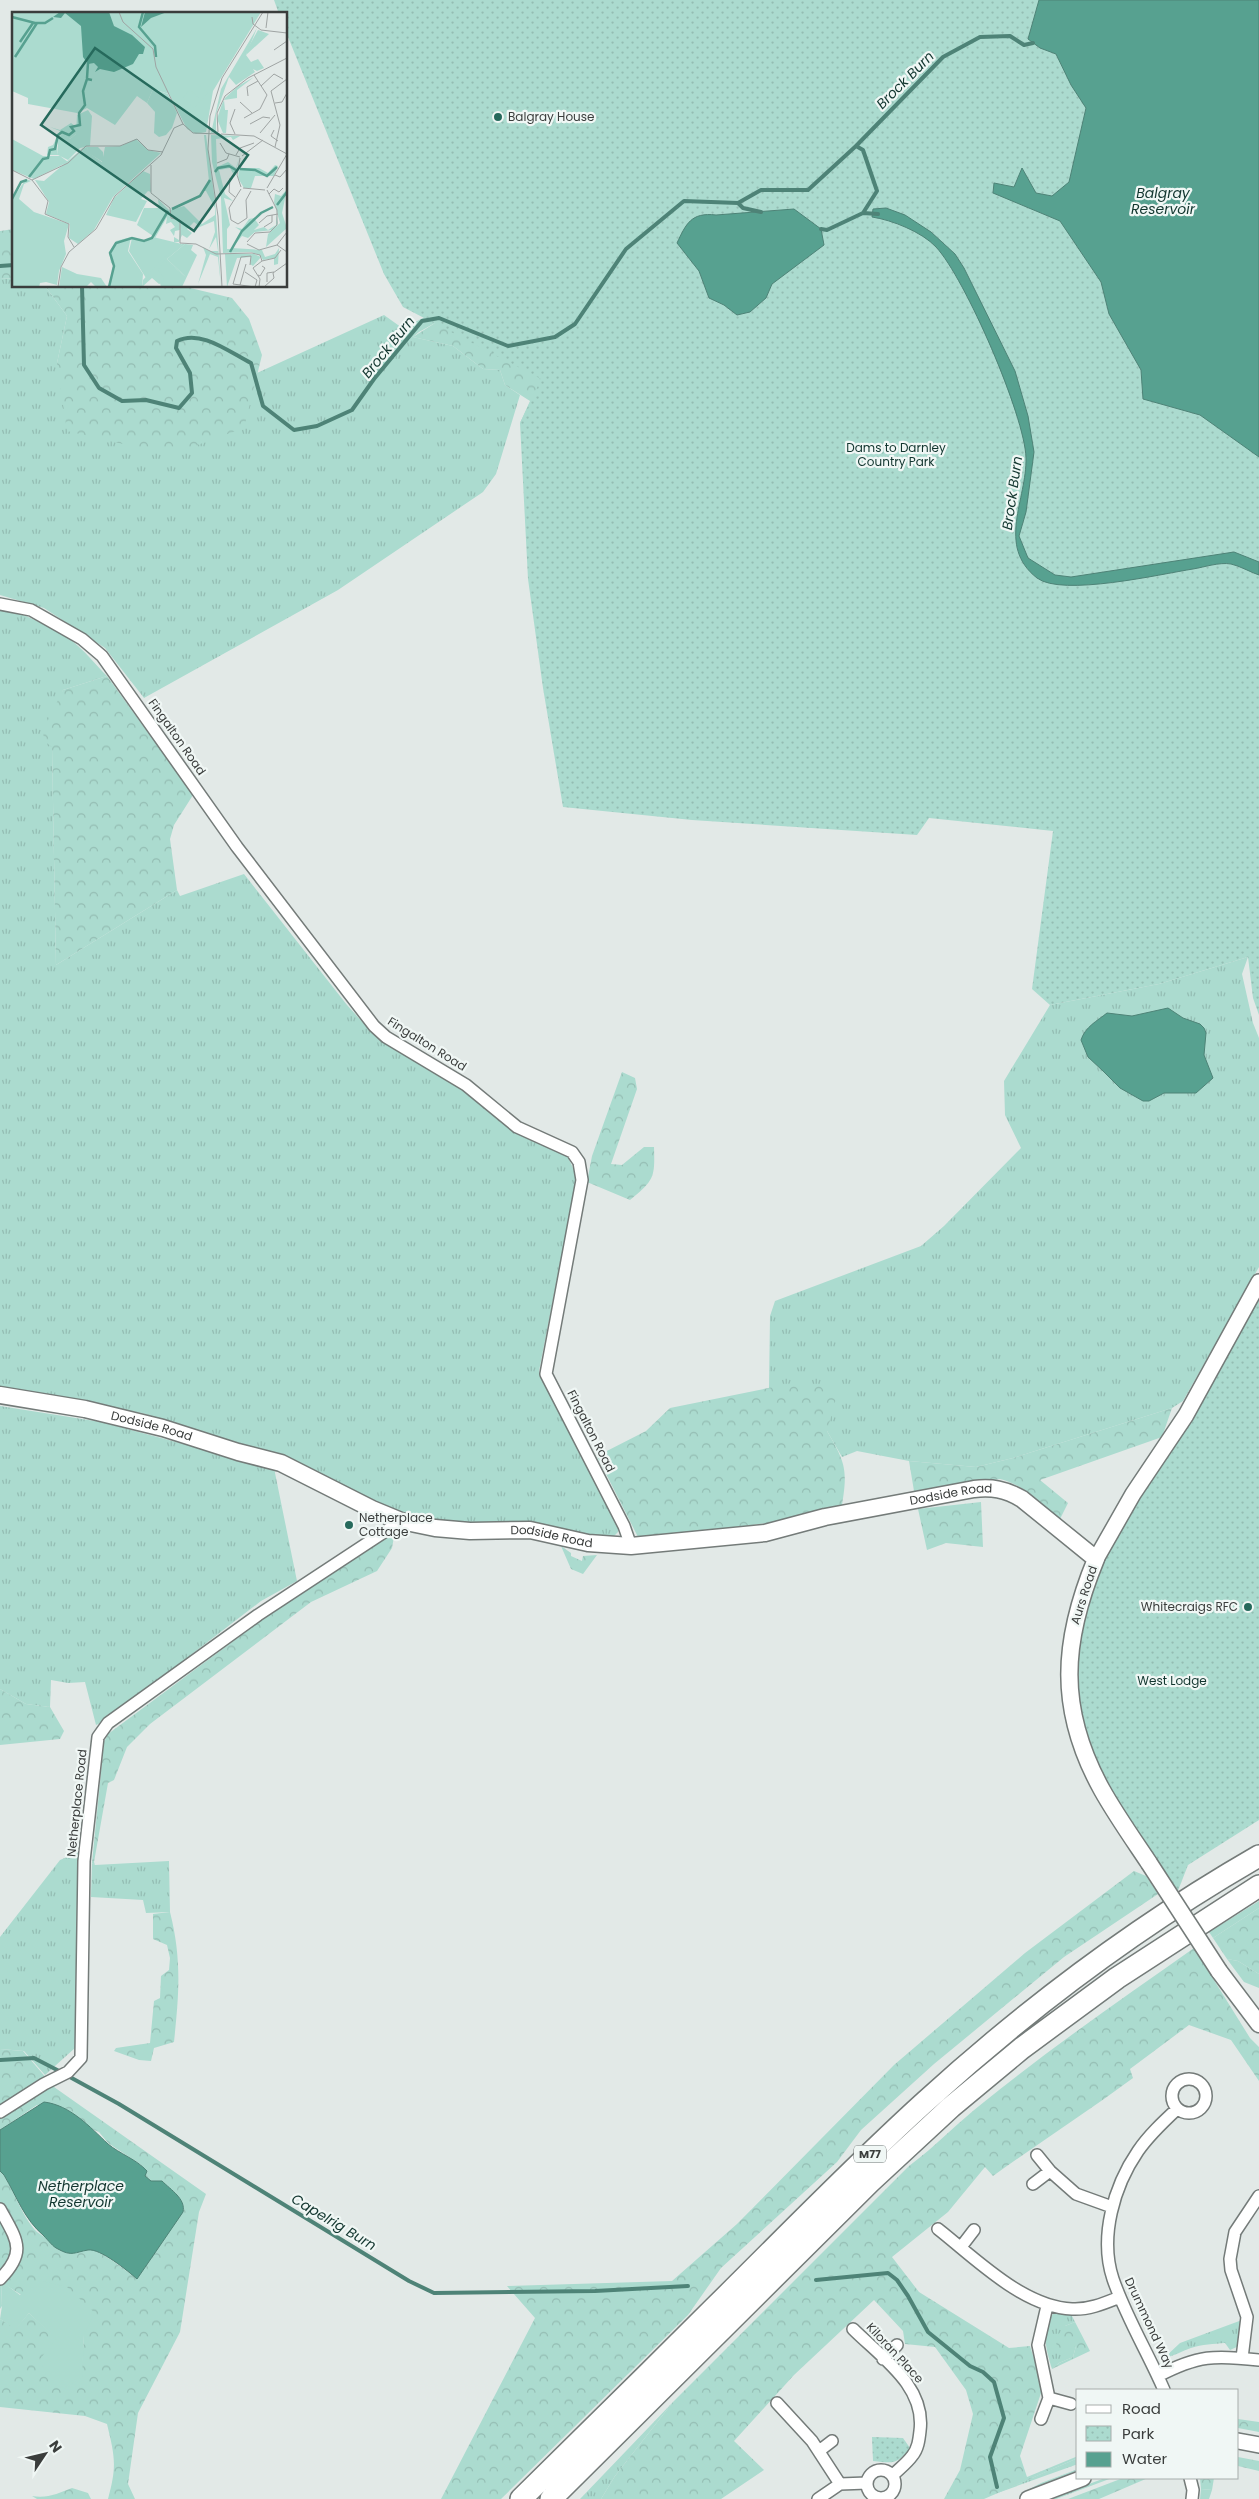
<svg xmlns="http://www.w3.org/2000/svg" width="1259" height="2499" viewBox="0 0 1259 2499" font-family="Poppins,sans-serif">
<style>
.grass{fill:url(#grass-tufts)}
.forest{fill:url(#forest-crowns)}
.park{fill:url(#park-dots)}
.garden{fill:#abdbcf}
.water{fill:#57a190;stroke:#4e8377}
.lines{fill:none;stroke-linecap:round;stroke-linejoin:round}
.stream{stroke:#4e8377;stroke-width:4}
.minor-casing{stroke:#747b79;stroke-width:14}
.tertiary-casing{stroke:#747b79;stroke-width:18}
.secondary-casing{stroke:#747b79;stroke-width:19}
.motorway-casing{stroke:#747b79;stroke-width:24}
.minor{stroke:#fff;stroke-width:11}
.tertiary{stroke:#fff;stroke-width:15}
.secondary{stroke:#fff;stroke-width:16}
.motorway{stroke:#fff;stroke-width:21}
.secondary-bridge-casing{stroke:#747b79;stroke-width:19;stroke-linecap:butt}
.secondary-bridge{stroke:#fff;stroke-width:16}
.poi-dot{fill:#266a5c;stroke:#f0f7f5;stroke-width:2}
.labels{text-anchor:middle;stroke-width:4.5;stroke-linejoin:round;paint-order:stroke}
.shield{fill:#f0f7f5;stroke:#717574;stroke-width:1}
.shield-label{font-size:11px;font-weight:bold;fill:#3a3d3c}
.poi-label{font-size:12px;fill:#3a3d3c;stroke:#f0f7f5;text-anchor:start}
.park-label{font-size:12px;fill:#12362f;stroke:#f0f7f5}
.street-label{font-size:12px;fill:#3a3d3c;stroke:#f0f7f5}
.water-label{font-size:14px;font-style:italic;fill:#12362f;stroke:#f0f7f5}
.inset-river{fill:none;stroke:#57a190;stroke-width:2.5}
.inset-road{fill:none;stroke:#9fa4a3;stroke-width:1}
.view{fill:#266a5c;fill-opacity:0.15;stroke:#266a5c;stroke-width:2.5}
.inset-edge{fill:none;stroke:#3a3d3c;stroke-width:2.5}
</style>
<defs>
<pattern id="grass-tufts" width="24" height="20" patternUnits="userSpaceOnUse" patternTransform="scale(1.25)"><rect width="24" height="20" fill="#abdbcf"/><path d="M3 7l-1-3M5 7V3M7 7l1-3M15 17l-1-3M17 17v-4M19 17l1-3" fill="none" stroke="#94bdb3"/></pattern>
<pattern id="forest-crowns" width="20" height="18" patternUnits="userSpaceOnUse" patternTransform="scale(1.25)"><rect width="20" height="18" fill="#abdbcf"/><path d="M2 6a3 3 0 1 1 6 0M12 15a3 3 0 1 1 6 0" fill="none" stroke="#94bdb3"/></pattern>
<pattern id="park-dots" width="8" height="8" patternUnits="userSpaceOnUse" patternTransform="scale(1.25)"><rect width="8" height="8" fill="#abdbcf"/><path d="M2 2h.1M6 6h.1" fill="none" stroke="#94bdb3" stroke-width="1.8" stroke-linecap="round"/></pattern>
</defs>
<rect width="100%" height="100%" fill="#e2e9e7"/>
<path class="grass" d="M0 278 14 279V286H45L67 316 57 363 243 428 257 373 384 315 405 330 415 322 425 317 435 323 419 332 413 337 453 346 483 369 500 370 505 385 520 395 496 474 483 492 338 590 144 698 105 648 44 608 0 595Z
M0 609C18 610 56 629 71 640 84 650 95 664 107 676L63 690 52 747 56 965 177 890 180 896 244 874 347 1005 376 1037 458 1085 518 1132 568 1157 577 1177 539 1371 618 1524V1532L612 1538 596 1537 531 1521 451 1526 395 1513 275 1454 142 1413 0 1387Z
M1248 957 1242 974 1253 1023 1259 1038V1267L1183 1401 1172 1408 1013 1458 976 1467 909 1461 857 1451 842 1457 827 1431 769 1388 770 1316 775 1301 921 1246 944 1226 1021 1148 1005 1115 1004 1081 1050 1005 1159 984Z
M0 1406 101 1422 274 1468 297 1581 261 1601 105 1721 96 1725 85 1682 68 1683 51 1680 50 1707 26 1704 0 1689Z
M81 1851 75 2048 45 2075 24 2051 0 2049V1937L60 1860Z
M169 1861 170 1912 146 1913 143 1900 91 1897 92 1863 95 1865Z
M1259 1901V1908L1213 1938 1209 1932Z
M1227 1959 1238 1961 1259 1974V1988L1244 1982Z
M1054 2313 1071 2314 1075 2322 1065 2326 1073 2345 1076 2346 1073 2357 1059 2363 1052 2369C1047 2352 1039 2328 1054 2313Z
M1242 2320 1239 2346 1230 2350 1225 2343C1214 2344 1202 2344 1191 2348 1182 2351 1174 2356 1164 2358L1180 2343Z
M673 2402 615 2476 601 2499H580Z
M1078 2458V2464L992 2495Z
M1078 2469V2473L1022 2493 1041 2483Z
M1105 2478H1112L1056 2499H1049Z
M1201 2489 1212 2490 1209 2499H1200Z"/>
<path class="forest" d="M14 229V279L0 278V231Z
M45 286H182L232 298 249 319 262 355 244 428 170 455 67 431 57 363 67 316Z
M435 323 567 383 520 423 530 401 505 385 500 370 483 369 453 346 413 337Z
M107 676 193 795 174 825 170 839 177 890 56 965 52 747 44 741 43 730 63 690Z
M622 1072 635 1078 637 1089 611 1164 622 1165 644 1147H654C655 1178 654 1180 630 1200L587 1182 592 1156Z
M793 1383 839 1388 827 1431C845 1462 848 1469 842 1505L780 1521 691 1534 638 1537 597 1456 646 1431 670 1408Z
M1172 1408 1162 1437 1040 1480 1068 1503 1060 1519C1041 1503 1024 1485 1000 1479L914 1491 909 1461 976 1467 1013 1458Z
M981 1502 983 1547 946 1543 927 1550 918 1509Z
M395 1531 392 1548 377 1571 311 1602 150 1724 127 1747 114 1780 108 1783 94 1862 95 1865 92 1863 104 1742 108 1734 267 1616Z
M561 1546 571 1553V1556L582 1561 583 1556 597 1555 583 1574 571 1569Z
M0 1689 26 1704 50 1707 64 1731 60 1739 0 1745Z
M1134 1871 1146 1876 1158 1894 1064 1957 934 2064 861 2130 837 2162 721 2268 688 2315 501 2499H441L535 2318 507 2286 672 2281 737 2224 894 2065 1025 1953Z
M1259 1908V1974L1238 1961 1227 1959 1213 1938Z
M170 1912C182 1960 179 1993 174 2042L154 2048 151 2061 139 2060 114 2051 116 2048 150 2043 154 2001 160 1998 161 1976 169 1970 170 1958 167 1945 153 1939V1914Z
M1194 1948 1250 2038 1259 2047V2081L1231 2040 1189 2025 1130 2069 1133 2078C1087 2112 1039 2143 993 2176L985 2167 948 2212 892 2257 919 2292 1009 2348 1030 2346 1043 2387 1020 2456 1027 2477 1078 2456V2458L984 2499H944L960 2470 973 2414 966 2390 935 2347 905 2344 903 2331 874 2300 794 2375 734 2441 764 2470 721 2499H601L615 2476 673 2402 909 2166C936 2146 958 2122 984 2102 1052 2047 1123 1998 1194 1948Z
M0 2049 23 2051 54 2087 206 2194 199 2212 180 2332 138 2413 128 2484 135 2499H108C117 2466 115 2457 107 2424L85 2416 0 2407V2319L16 2328 29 2313 57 2339 81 2376 84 2335 1 2282 2 2306 0 2309V2171L4 2175C14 2192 21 2213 34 2229 48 2244 77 2246 95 2251 105 2254 128 2272 137 2279L184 2209 145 2176 141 2165 108 2143 99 2132 37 2105 0 2130Z
M1075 2322 1090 2351 1052 2369 1059 2363 1073 2357 1076 2346 1063 2351 1057 2346 1055 2339 1065 2326Z
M1238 2419 1259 2422V2432L1238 2428Z
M1238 2457 1259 2461V2471L1238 2466Z
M1123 2478H1148L1099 2499H1068Z
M1200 2478H1214L1212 2490 1201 2489Z
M72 2488 88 2493 91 2499H37L32 2496C47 2499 59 2493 72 2488Z"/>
<path class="park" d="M274 0H1259V1015L1253 998 1248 957 1159 984 1050 1005 1032 989 1053 831 929 818 917 835 692 820 563 807 543 688 528 579 520 423 541 379 403 307 384 274 286 32V14H279Z
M1259 1280V1820L1188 1865 1174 1901 1089 1765 1072 1702 1084 1588Z
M872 2437 903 2438 910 2448C897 2465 893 2463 873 2461Z"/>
<path class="garden" d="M38 2280 67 2287 95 2313 84 2335 82 2377 61 2390 46 2375 40 2359 56 2339 29 2313 16 2329 0 2319 2 2306 1 2281 20 2295Z"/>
<path class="water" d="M1039 0H1259V457L1200 415 1143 399 1141 370 1109 314 1101 282 1060 221 993 193 994 183 1014 187 1022 168 1036 193 1052 196 1069 182 1086 108 1071 85 1056 54 1040 48 1028 39Z
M886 208 905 215 931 232 955 254 964 268 1015 371 1028 416 1034 452 1026 512 1019 536 1028 558 1055 575 1071 577 1234 552 1259 562V575C1250 572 1240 566 1231 564 1219 562 1205 567 1193 569 1161 574 1062 597 1037 578 996 546 1027 499 1026 458 1025 416 965 278 936 247 922 232 892 220 872 217L873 209Z
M794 209 821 229 824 245 772 284 766 298 750 312 737 315 724 305 709 298 699 271 677 243C686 224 691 212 716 215Z
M1168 1008 1183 1018 1200 1024 1204 1028 1206 1033 1204 1055 1213 1078 1196 1093H1164L1149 1101H1143L1120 1088 1103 1071 1088 1057 1081 1040C1085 1027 1097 1021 1107 1013L1132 1016Z
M44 2102C70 2105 90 2127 108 2144 120 2154 136 2159 147 2171L145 2176 151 2181H162C171 2190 186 2199 183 2212L137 2279C128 2271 100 2248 88 2250 75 2252 72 2257 58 2249 53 2247 48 2240 44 2236 24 2219 17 2197 4 2175L0 2171V2130Z"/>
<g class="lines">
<path class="stream" d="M856 146 943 57 980 37 1010 36 1024 45 1033 43
M738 203 743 208 761 212
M821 229 827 230 863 213
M0 266 14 265
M82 286 84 365 99 388 122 401 146 400 179 408 192 393 190 373 176 348 177 341C201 329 229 352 251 363L263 406 294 430 317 426 352 410 374 379 422 321 439 318 508 346 555 337 575 324 626 249 684 201 738 203 761 190H808L856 146 863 150 877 191 863 213 878 214
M0 2060 34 2058 61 2072
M68 2076 119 2104 409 2281 434 2293 595 2291 688 2286
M816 2280 888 2273 897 2280 908 2296 928 2332 970 2366 983 2372 994 2382 1004 2418 990 2457 997 2487"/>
<g class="minor-casing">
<path id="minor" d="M0 604 31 610 82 639 102 656 237 847 374 1026 386 1037 466 1085 517 1127 572 1152 579 1162 582 1180 546 1374 624 1526 631 1546
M1172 2096a17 17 0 1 1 34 0a17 17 0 1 1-34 0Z
M0 2112 44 2084 68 2072 81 2058 84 1861 98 1737 108 1723 258 1615 401 1521
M1037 2155 1050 2171 1076 2194 1112 2207
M1033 2184 1050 2171
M0 2209C16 2239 28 2251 0 2279
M938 2229C975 2258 1023 2307 1072 2309 1089 2310 1105 2303 1120 2297
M961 2247 974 2230
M853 2329C881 2357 926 2386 920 2431 919 2440 918 2449 912 2456 907 2463 899 2469 893 2475
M1242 2358 1247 2317 1231 2270 1230 2259 1235 2232 1259 2196
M883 2359 897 2345
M1158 2376C1198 2355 1215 2355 1259 2360
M1164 2390C1148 2353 1126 2317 1113 2279 1099 2237 1114 2186 1138 2151 1149 2135 1163 2122 1177 2109
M1049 2398 1071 2404
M777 2403 812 2441 840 2484
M1041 2419 1049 2398 1038 2345 1047 2306
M819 2451 832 2441
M867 2484a14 14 0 1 1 28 0a14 14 0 1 1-28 0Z
M1190 2478 1193 2490 1192 2499
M818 2499 840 2484 867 2483"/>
</g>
<g class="tertiary-casing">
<path id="tertiary" d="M1096 1559 1133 1494 1186 1415 1259 1282
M1238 2441 1259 2445
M1028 2499 1083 2478"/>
</g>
<g class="secondary-casing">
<g id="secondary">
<path id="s1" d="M0 1395 85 1409 163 1428 238 1452 281 1463 372 1509 401 1521 435 1528 470 1531 530 1530 588 1543 631 1546 765 1533 825 1517 974 1489C992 1487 1005 1489 1022 1499L1096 1559C1062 1641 1057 1709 1102 1790 1116 1815 1133 1839 1149 1863"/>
<path d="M1219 1971 1259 2024"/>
</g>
</g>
<g class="motorway-casing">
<path id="motorway" d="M521 2499C585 2436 650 2372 714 2308 784 2239 853 2167 926 2101 1028 2008 1139 1925 1259 1856
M551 2499 870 2182 951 2107 1022 2048 1117 1978 1259 1886"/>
</g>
<use href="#minor" class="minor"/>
<use href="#tertiary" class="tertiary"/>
<use href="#secondary" class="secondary"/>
<use href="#motorway" class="motorway"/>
<g class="secondary-bridge-casing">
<path id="secondary-bridge" d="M1149 1863 1219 1971"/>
</g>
<use href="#secondary-bridge" class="secondary-bridge"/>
</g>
<g class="poi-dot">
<circle cx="498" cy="117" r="5"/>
<circle cx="349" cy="1525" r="5"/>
<circle cx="1248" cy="1607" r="5"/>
</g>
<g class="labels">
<rect class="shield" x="854" y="2145.5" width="32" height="17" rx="4"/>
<g class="shield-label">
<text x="870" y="2158">M77</text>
</g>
<g class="poi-label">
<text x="508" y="121">Balgray House</text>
<text x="359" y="1522">Netherplace<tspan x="359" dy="14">Cottage</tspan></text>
<text x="1238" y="1611" text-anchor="end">Whitecraigs RFC</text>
</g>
<g class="park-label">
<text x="896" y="452">Dams to Darnley<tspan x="896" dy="14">Country Park</tspan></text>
<text x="1172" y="1685">West Lodge</text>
</g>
<g class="street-label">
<text transform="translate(177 737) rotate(55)" y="4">Fingalton Road</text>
<text transform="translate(427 1044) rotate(32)" y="4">Fingalton Road</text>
<text dy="4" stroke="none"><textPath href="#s1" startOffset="155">Dodside Road</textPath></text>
<text transform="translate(591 1431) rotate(63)" y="4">Fingalton Road</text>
<text dy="4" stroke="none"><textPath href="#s1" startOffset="980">Dodside Road</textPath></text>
<text dy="4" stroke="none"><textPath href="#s1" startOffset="575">Dodside Road</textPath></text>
<text transform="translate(1084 1595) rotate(-72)" y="4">Aurs Road</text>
<text transform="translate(77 1803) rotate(-84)" y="4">Netherplace Road</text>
<text transform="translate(1149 2323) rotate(65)" y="4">Drummond Way</text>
<text transform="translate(895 2353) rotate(47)" y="4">Kiloran Place</text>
</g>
<g class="water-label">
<text transform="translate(905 80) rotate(-45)" y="5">Brock Burn</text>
<text x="1163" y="198">Balgray<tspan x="1163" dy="16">Reservoir</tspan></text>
<text transform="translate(388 347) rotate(-51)" y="5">Brock Burn</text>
<text transform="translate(1012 493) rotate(-82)" y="5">Brock Burn</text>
<text x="81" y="2191">Netherplace<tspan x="81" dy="16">Reservoir</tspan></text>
<text transform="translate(334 2222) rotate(31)" y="5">Capelrig Burn</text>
</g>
</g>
<g transform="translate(12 12)">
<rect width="275" height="275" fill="#e2e9e7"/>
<path d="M246 18 257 22 234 43 236 36ZM242 65 225 78V86L212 88 213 98H216L214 121H223H211L205 107 210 92 213 86 226 74ZM141 77 156 82 165 101 160 116 154 123 147 125 142 121 143 100 135 91ZM76 98 80 104 78 134 68 136 56 148 46 143V125L51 122 58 127 64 122 65 103ZM0 127 31 144H48L56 150 22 167 0 158ZM124 127 136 138 149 141 101 185 82 218 66 232 57 226 58 212 34 202 37 190 23 168 32 169 71 136 75 135 77 141 90 150 93 135 109 134ZM131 159 138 162 139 180 136 179 129 187 135 189 124 210 94 203 102 186ZM14 167 19 169 12 172 7 187 22 200 57 212 52 229 54 242 47 259 45 273 34 270 28 271 27 275H0V182L3 183ZM146 187 158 199 141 224 125 213 132 196H147ZM119 225 116 239 131 262 130 275H98L102 253 99 251 97 240 104 229ZM141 225 170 232 134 266 117 239 120 226 133 230ZM173 232 181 233 179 238 185 243 170 275H149L145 258 152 247 174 265 155 247ZM213 242H242L249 245 241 254 238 252 239 245 225 246 215 275ZM50 255 65 262 89 266 95 275H84L79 270 74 275H47Z" fill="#abdbcf"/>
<path d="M245 16 234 43 239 50 246 47 252 56 245 59 241 57 243 60 224 73 217 65 204 102V120L199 121 209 77ZM59 111 66 116 64 122 58 127 48 122 45 132 46 143H35L36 135 41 133 48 119 38 115 48 118ZM192 123H194L203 189 209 275 206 245 198 242 186 272 194 243 191 235 197 239H206L204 225 197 237 203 220 202 209 183 217 187 214 182 210 175 217 180 221 175 226 170 223 167 230H162V225L167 228 168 218 163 219 162 224 158 218 163 215 159 210 154 212 155 205 143 226 141 224 155 199 172 194 190 212 203 203V196L194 179H190L197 169ZM199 123 228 124 221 128 219 125 204 127 205 155 216 150 224 156 227 146 223 164V165L218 156 207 158 213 182 221 189 212 186 218 213 215 217V237H219L229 219 223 215 230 217 237 207 242 206 247 213 242 218 252 215 256 218 264 213V203L266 211 265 213 261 218 243 220 236 226 230 224 220 236 250 238 253 245 263 242 267 236 266 252 262 253V246L251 248 248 243 239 240 211 241 209 186 200 150ZM75 135H86L91 140V150L76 141ZM275 177 270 201 275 216 254 235 256 222 268 211 262 190 263 182 269 184ZM170 232H173L155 247 174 265 152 248 150 252 146 258 152 266 150 271 147 272 140 266 130 275 131 268 152 245Z" fill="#abdbcf"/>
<path d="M0 0H249L201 79 194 120 184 122 175 117 157 82 141 77 135 91 125 84 103 113 75 96 65 101 16 92V86L0 79ZM263 153 266 154 262 164H243L239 176H232L226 166 227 156H247L256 161Z" fill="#abdbcf"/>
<path d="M185 71 196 81 182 96 171 86 177 78 188 87 178 78Z" fill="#abdbcf"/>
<path d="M48 0H97L102 14 120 23 133 35 131 42H127L121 52 102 60 88 57 83 60 86 55 82 51 76 52 71 45 69 14 53 1 49 6 41 5ZM133 0H155L139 6 129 15Z" fill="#57a190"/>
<path class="inset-river" d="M131 0 127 15 143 34 144 45M0 5 23 11H33L41 6M8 30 21 11M3 45 25 11M75 66 76 51M228 157 243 158 255 164 265 155M203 160 206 156 217 154 224 158M17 165 31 147 36 146 38 138 43 137 46 123 50 120 57 123 62 119 59 115 68 113 67 101 73 93 71 79 75 67 80 68M0 187 9 170 15 168M265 193 275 180M160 197 188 184 198 168M218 240 230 219 249 201 261 195M97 275 102 254 98 241 104 231 120 226 132 229 140 226 156 199"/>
<path class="inset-road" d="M107 0 111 10 141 37 144 55 171 112M240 5 241 12 249 18 275 21M254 16 256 0M262 38 275 29M242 63 255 83M249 74 262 62 271 67M236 84 235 75 246 69M228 90 240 101M263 91 270 90 275 81M223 97 218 111 223 122M232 106 248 97 255 83M238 112 251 105 258 106M262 118 259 124 266 129M206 120 205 101 213 84 236 66 275 46M248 121 263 103M209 122 242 124 275 142M208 131 214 141 228 145M263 135 268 113 259 79 275 67M224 143 228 136 242 131M230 144 251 128M228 146 225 163 229 175M205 151 215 147 217 142M139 153V181L158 196 159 206 168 208V231L184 232 204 242 240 241 248 243 250 249 263 246 269 238M0 158 20 168 36 189 33 202 57 212 56 225 62 235M263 163 268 165 275 157M218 166 217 180 223 185M20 168 56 151 74 134H108L125 127 136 138 151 140M231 176 253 178M255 176 275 142M229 177 217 196 219 208 226 212 235 206 234 188 239 179M257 182 262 177 267 180 271 176M247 211 255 204 266 202M252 215 260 210V203M235 230 243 221 258 220 265 213V198L255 178M235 232 247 238 265 233 275 240M265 233 275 220M233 260 245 268 243 275 221 272 229 245 239 244 238 253M246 263 248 264 253 256 250 254M255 270V261L262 260M228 273 234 252M46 275 49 255 57 240 84 217 103 184 149 143 162 116 171 112 181 121 207 122M210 275 206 204 196 137 198 104 210 66 251 0M247 275 248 267 241 256 250 249M252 275 262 266 261 261 275 251"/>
<path class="view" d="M83 36 236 143 182 219 29 113Z"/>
<rect width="275" height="275" class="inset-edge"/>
</g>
<rect x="1076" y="2389" width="162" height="90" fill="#f0f7f5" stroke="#a7adab"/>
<rect x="1086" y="2405" width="25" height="8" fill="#ffffff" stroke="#a7adab"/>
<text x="1122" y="2414" font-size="15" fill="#3a3d3c">Road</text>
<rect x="1086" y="2426" width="25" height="15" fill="url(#park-dots)" stroke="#a7adab"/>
<text x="1122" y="2439" font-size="15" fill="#3a3d3c">Park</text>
<rect x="1086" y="2452" width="25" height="15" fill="#57a190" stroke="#a7adab"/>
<text x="1122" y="2464" font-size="15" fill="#3a3d3c">Water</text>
<g transform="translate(45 2454) rotate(55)" stroke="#f0f7f5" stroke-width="4" paint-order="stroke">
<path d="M0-4L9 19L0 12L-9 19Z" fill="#3a3d3c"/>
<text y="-8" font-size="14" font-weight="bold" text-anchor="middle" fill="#3a3d3c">N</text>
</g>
</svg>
